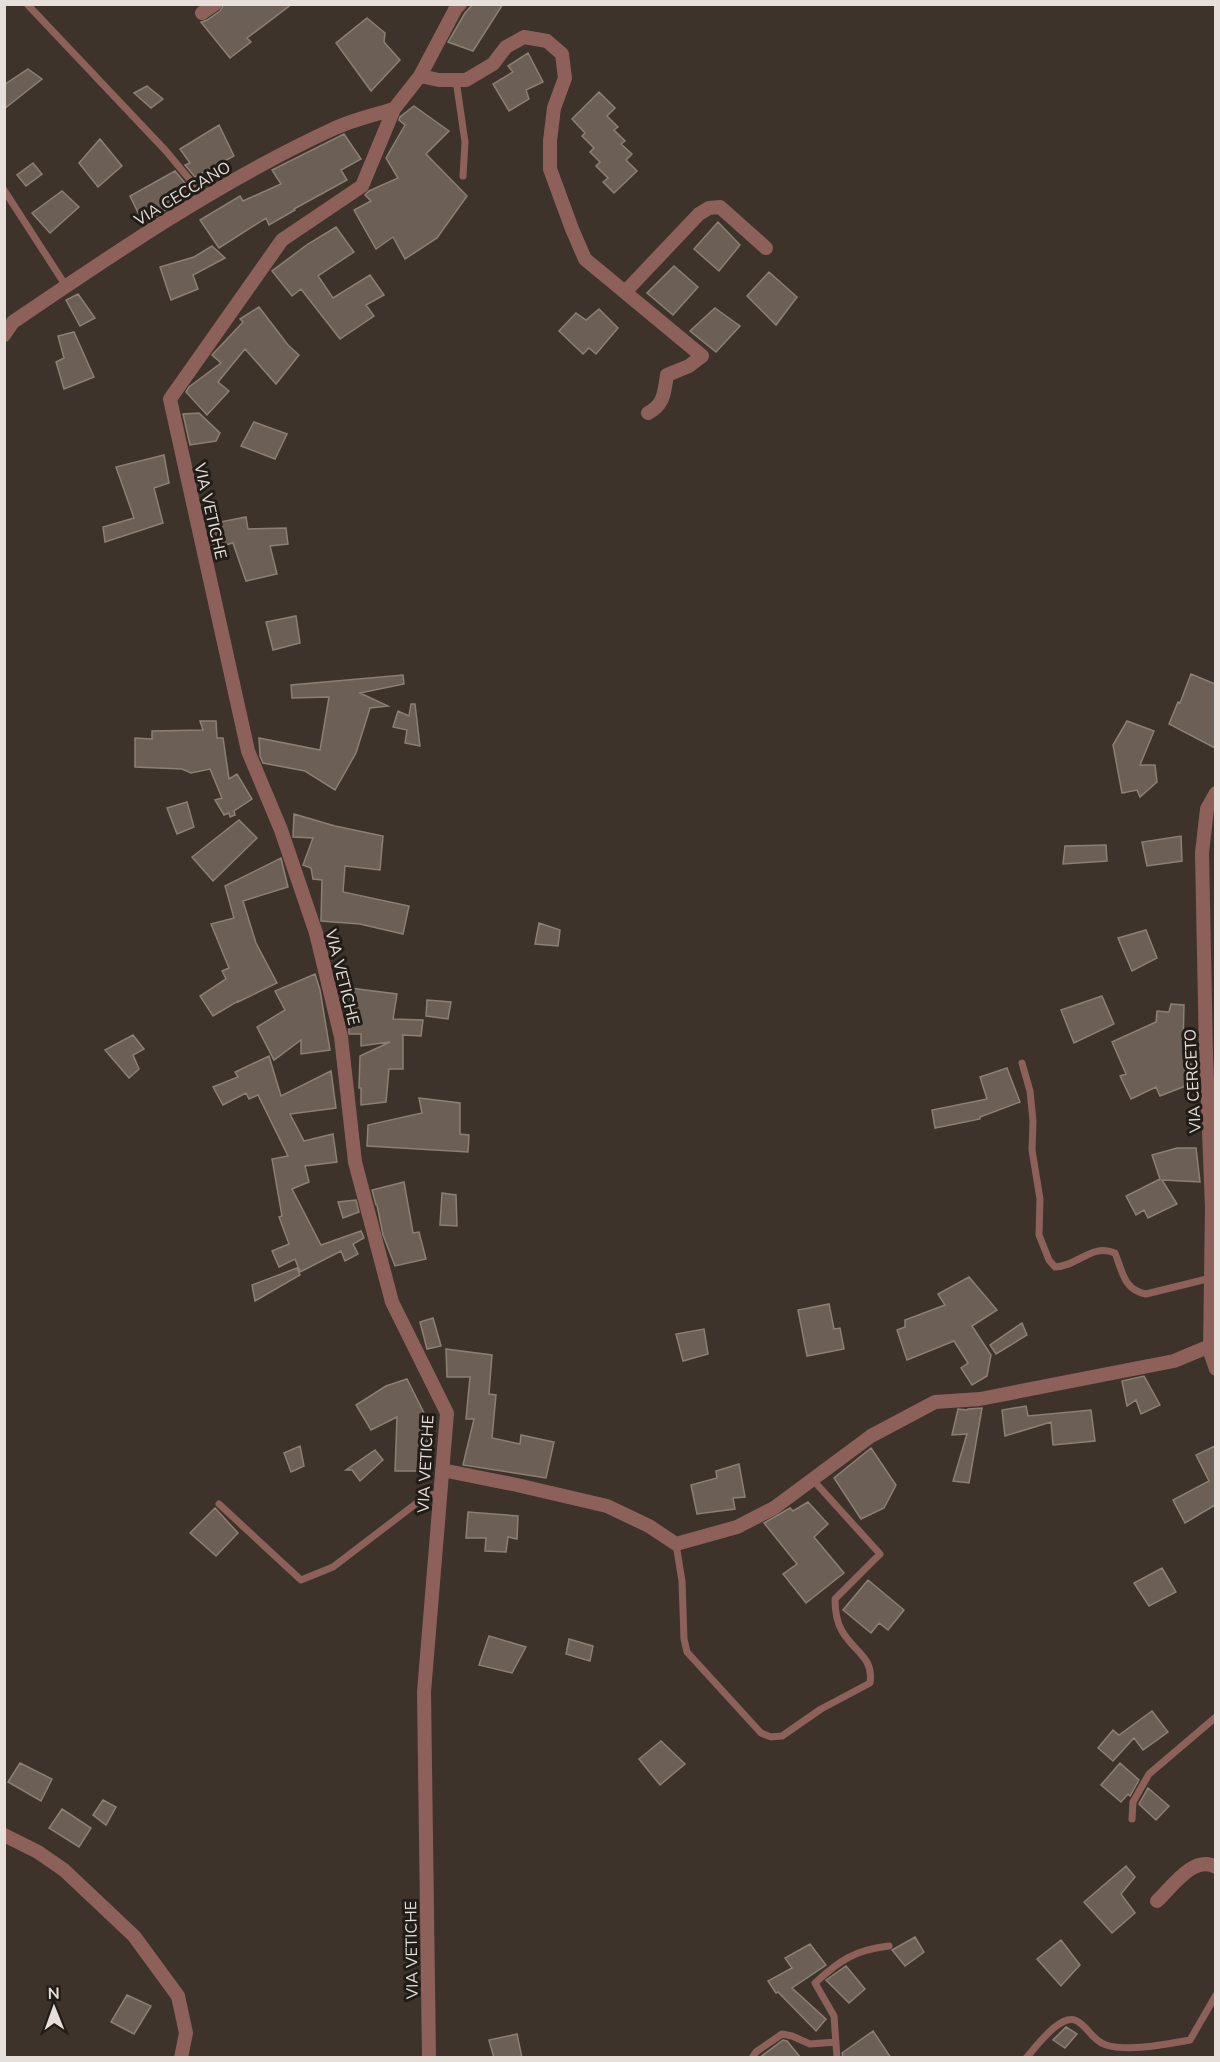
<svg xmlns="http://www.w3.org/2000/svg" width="1220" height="2062" viewBox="0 0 1220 2062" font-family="Mulish,sans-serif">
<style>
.building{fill:#6c6056;stroke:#8c7f74;stroke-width:1.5}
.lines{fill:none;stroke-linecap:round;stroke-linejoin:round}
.service{stroke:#8d615a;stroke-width:7}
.minor{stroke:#8d615a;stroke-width:14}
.labels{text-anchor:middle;stroke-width:6;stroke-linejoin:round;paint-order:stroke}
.street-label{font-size:16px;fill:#e7e0da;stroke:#211c17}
</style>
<rect width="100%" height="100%" fill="#3e332a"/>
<path class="building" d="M224 4H292L247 38 251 42 230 58 201 22 207 20 220 11Z
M473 4H503L473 51 448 42 465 13Z
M367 18 385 33 384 42 400 60 371 91 336 43Z
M528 53 543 82 526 90 529 99 509 111 493 84 513 72 508 66Z
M28 69 42 79 4 109V85Z
M147 86 163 99 151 108 134 93Z
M599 92 615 108 607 116 618 127 614 130 625 141 621 144 632 154 626 160 637 171 614 193 603 182 608 178 596 166 600 162 590 152 594 148 582 136 585 133 572 119Z
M414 106 449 131 426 154 467 196 437 238 405 259 393 237 376 249 354 210 371 201 365 195 369 191 398 178 386 158 405 125 399 120 400 117Z
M219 125 234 156 195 177 185 165 190 163 180 149Z
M344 134 361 159 341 170 347 180 294 209 295 210 269 225 266 218 219 248 200 220 240 196 243 201 281 184 272 170Z
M100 139 122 166 98 187 79 163Z
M33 163 42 174 26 186 17 175Z
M175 171 185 183 180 186 186 198 143 223 130 196Z
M62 191 79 207 50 233 32 213Z
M718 222 740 245 719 271 694 249Z
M336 227 354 252 318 276 333 298 370 275 384 295 366 305 374 316 340 339 301 289 292 296 272 271 308 244Z
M212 246 225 258 193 275 198 289 171 300 160 267 194 257Z
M674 266 698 287 673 315 647 293Z
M769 272 797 297 776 325 747 296Z
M78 294 95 318 80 326 66 300Z
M259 307 288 345 299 355 276 384 245 349 218 382 229 391 207 415 186 392 189 387 221 363 212 355 243 322 240 319Z
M715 308 740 326 716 352 690 331Z
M599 309 618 328 596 354 589 348 583 354 559 331 576 313 586 320Z
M74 332 94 377 64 389 56 362 64 358 58 336Z
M199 413 220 433 216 441 190 445 183 414Z
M254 422 287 434 275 459 241 446Z
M164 455 169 483 154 488 163 523 105 542 103 527 134 518 116 467Z
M246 517 248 529 286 528 288 544 270 546 277 574 246 581 233 543 214 548 210 524Z
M296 616 300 643 273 650 266 622Z
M1191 674 1215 684V748L1169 724 1178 702 1180 703Z
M403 675 404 684 360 693 388 706 370 708 356 753 335 790 305 771 263 763 260 756 259 738 320 750 329 697 292 698 291 685Z
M411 704H415L420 746 405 743 407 730 393 727 398 711 409 716Z
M200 721H216L217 738H223L229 779 237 774 252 799 234 811 235 815 230 817 229 813 224 815 215 800 222 798 210 769 191 773 182 769 135 767V738L152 739V731L203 730Z
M1127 721 1154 731 1140 765H1155L1157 782 1140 797 1137 790 1122 793 1113 745Z
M187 802 194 827 177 834 167 808Z
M294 814 335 826 383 836 380 870 345 866 343 892 409 906 403 934 360 924 321 921 322 880 313 879 311 868 303 865 313 838 293 837Z
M239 820 257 838 213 881 192 857Z
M1181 836 1182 861 1147 866 1142 842Z
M1106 845 1107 861 1063 864 1065 846Z
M281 858 288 887 243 901 256 943 277 983 238 1002V1001L213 1016 200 996 226 979 222 971 229 968 211 924 234 918 225 886Z
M539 923 560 930 558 946 535 944Z
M1146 930 1157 958 1132 971 1118 938Z
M315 974 320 990 330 1050 301 1054V1040L274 1060 257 1027 285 1010 275 991Z
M350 988 397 994 393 1019 423 1020 421 1036 403 1035V1069H389L386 1102 361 1105V1088H359L360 1056 390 1042 361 1046V1034H349L348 1016H350Z
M1102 996 1114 1024 1074 1043 1061 1010Z
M427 1000 451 1002 448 1019 426 1016Z
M1171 1004 1184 1005 1183 1046 1194 1072 1184 1077 1188 1085 1160 1096 1156 1087 1131 1099 1120 1076 1126 1074 1112 1042 1156 1022 1157 1011 1169 1012Z
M133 1035 144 1049 133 1055 139 1069 129 1078 105 1050Z
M269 1056 281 1096 331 1071 336 1108 290 1114 304 1141 333 1134 337 1162 305 1166 309 1182 292 1189 321 1245 361 1231 364 1238 353 1244 358 1254 345 1261 341 1251 300 1272 295 1259 279 1267 272 1251 289 1244 279 1217 282 1216 272 1159 288 1156 258 1095 249 1099 246 1093 223 1105 213 1087 238 1077 235 1072Z
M1007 1068 1020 1102 980 1117V1119L935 1128 932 1110 987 1099 980 1077Z
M419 1098 460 1103V1134L469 1135 468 1152 367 1146 368 1125 422 1113Z
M1177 1148H1196L1200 1182 1162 1180 1177 1204 1148 1218 1144 1210 1136 1215 1126 1196 1160 1179 1152 1155Z
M404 1182 413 1233 419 1232 426 1259 395 1266 383 1235 377 1205H376L372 1190Z
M442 1193 456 1195 457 1226 440 1225Z
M356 1200 359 1212 343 1218 338 1202Z
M297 1268 300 1275 255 1301 252 1285Z
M969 1277 997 1310 972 1326 991 1355 987 1376 972 1385 961 1368 968 1363 954 1341 907 1360 897 1330 905 1327V1320L945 1305 938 1294Z
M829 1304 834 1329 840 1328 844 1349 807 1356 798 1310Z
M433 1318 441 1346 427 1349 420 1322Z
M1022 1323 1027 1335 996 1354 990 1345Z
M704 1329 708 1354 683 1361 676 1334Z
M446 1349 492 1355 489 1394 496 1395 492 1438 520 1444 521 1435 554 1442 546 1478 463 1465 474 1419H466L470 1377H447Z
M1144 1376 1160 1405 1141 1414 1136 1400 1127 1406 1122 1381Z
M407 1379 428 1421V1471H395L397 1417 371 1430 356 1405 386 1386Z
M1026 1406 1028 1416 1091 1410 1095 1441 1053 1445 1051 1422 1005 1436 1002 1410Z
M982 1408 969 1483 953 1481 967 1434 952 1435 958 1409 967 1410 968 1409Z
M300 1446 304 1466 291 1472 284 1453Z
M1215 1446V1505L1185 1523 1173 1500 1209 1481 1196 1455Z
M871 1448 896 1485 884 1508 861 1519 834 1478Z
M375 1450 383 1460 360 1481 352 1470H346Z
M739 1464 745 1497 733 1498 735 1509 697 1514 691 1485 717 1478 716 1471Z
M808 1502 828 1524 814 1537 844 1573 806 1603 783 1574 797 1564 764 1523 790 1508 793 1511Z
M215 1508 238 1533 216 1556 190 1533Z
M468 1512 518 1516 517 1539 508 1537 506 1552 485 1551 486 1538H466Z
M1162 1568 1176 1592 1149 1606 1134 1583Z
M868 1580 904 1610 888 1630 879 1623 871 1633 843 1610Z
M489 1636 526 1647 512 1673 479 1665Z
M569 1639 593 1646 590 1661 566 1654Z
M1152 1711 1168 1732 1143 1750 1134 1738 1113 1761 1098 1748 1113 1730 1119 1735Z
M661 1741 685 1764 660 1785 639 1759Z
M20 1763 52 1779 41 1801 8 1782Z
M1120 1763 1139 1780 1130 1796 1128 1794 1121 1802 1101 1785Z
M1148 1788 1169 1806 1156 1820 1139 1804Z
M103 1800 116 1807 106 1825 93 1815Z
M62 1809 91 1828 79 1847 49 1828Z
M1126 1866 1135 1877 1121 1894 1135 1913 1112 1933 1084 1902Z
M915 1937 924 1952 905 1966 892 1950Z
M1061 1940 1080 1965 1061 1986 1037 1959Z
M810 1944 826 1965 792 1988 826 2019 816 2031 778 1992 776 1993 768 1981 792 1968 785 1958Z
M846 1966 865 1989 849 2003 826 1980Z
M127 1995 151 2006 134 2034 111 2022Z
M1066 2027 1077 2034 1065 2048 1053 2040Z
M873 2031 891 2058H843L842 2053Z
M517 2034 522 2058H494L489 2040Z
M783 2040 787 2041 801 2058H759Z"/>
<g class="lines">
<path class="service" d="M27 4 166 151 205 198
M456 80 465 142 463 176
M4 190 66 286
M1022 1063 1030 1091 1033 1121 1032 1150 1040 1199 1039 1235 1049 1260 1055 1267C1079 1266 1091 1243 1115 1253 1123 1273 1124 1290 1146 1294L1211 1278
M219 1504 301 1580 333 1567 426 1496 441 1493
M676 1544 682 1581 684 1639 687 1652 761 1733 771 1737 782 1736 821 1709 870 1683C874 1657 854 1652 842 1631 836 1621 835 1611 835 1599L880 1554 813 1480
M1132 1819 1133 1802 1149 1774 1216 1717
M752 2058 756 2052 782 2034 792 2036 810 2044 836 2042
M837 2058 834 2016 815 1983C840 1960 855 1950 889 1946
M1026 2058C1036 2047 1061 2012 1077 2021 1088 2027 1093 2041 1106 2045 1129 2052 1167 2044 1190 2040L1216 1995"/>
<path class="minor" d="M202 13 215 4
M420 76 439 80H466L493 64 506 47 524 37 547 41 562 54 565 78 554 108 550 141V169L572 229 585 259 702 356 689 366 667 375C664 392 665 404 648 413
M626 291 699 214 709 208 720 207 766 248
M4 335 13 322C116 252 220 181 333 129 352 120 374 115 394 109
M1216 793 1207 809 1202 853 1206 1055 1212 1207 1210 1352 1216 1369
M442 1470 517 1485 607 1506 649 1526 676 1544 737 1527 774 1508 871 1436 935 1402 980 1399 1174 1361 1210 1346
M4 1835 38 1852 64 1870 134 1936 178 1996 186 2033 181 2058
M1157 1901C1172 1887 1194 1854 1216 1867
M429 2058 424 1692 447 1413 392 1302 355 1162 341 1037 316 933 281 830 248 751 170 399 282 240 362 186 394 109 420 76 456 8 460 4"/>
</g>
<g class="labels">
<g class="street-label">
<text transform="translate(182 193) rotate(-31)" y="6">VIA CECCANO</text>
<text transform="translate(211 511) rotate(77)" y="6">VIA VETICHE</text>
<text transform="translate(343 977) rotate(76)" y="6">VIA VETICHE</text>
<text transform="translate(1192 1081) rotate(-93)" y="6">VIA CERCETO</text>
<text transform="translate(425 1464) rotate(-87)" y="6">VIA VETICHE</text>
<text transform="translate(411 1950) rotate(-91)" y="6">VIA VETICHE</text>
</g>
</g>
<rect width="1220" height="2062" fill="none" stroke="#e7e0da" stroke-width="12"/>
<g transform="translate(54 2008) rotate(359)" stroke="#211c17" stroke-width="4.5" paint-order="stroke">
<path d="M0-4.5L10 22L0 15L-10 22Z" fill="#e7e0da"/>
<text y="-9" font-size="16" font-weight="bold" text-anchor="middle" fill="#e7e0da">N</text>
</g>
</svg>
